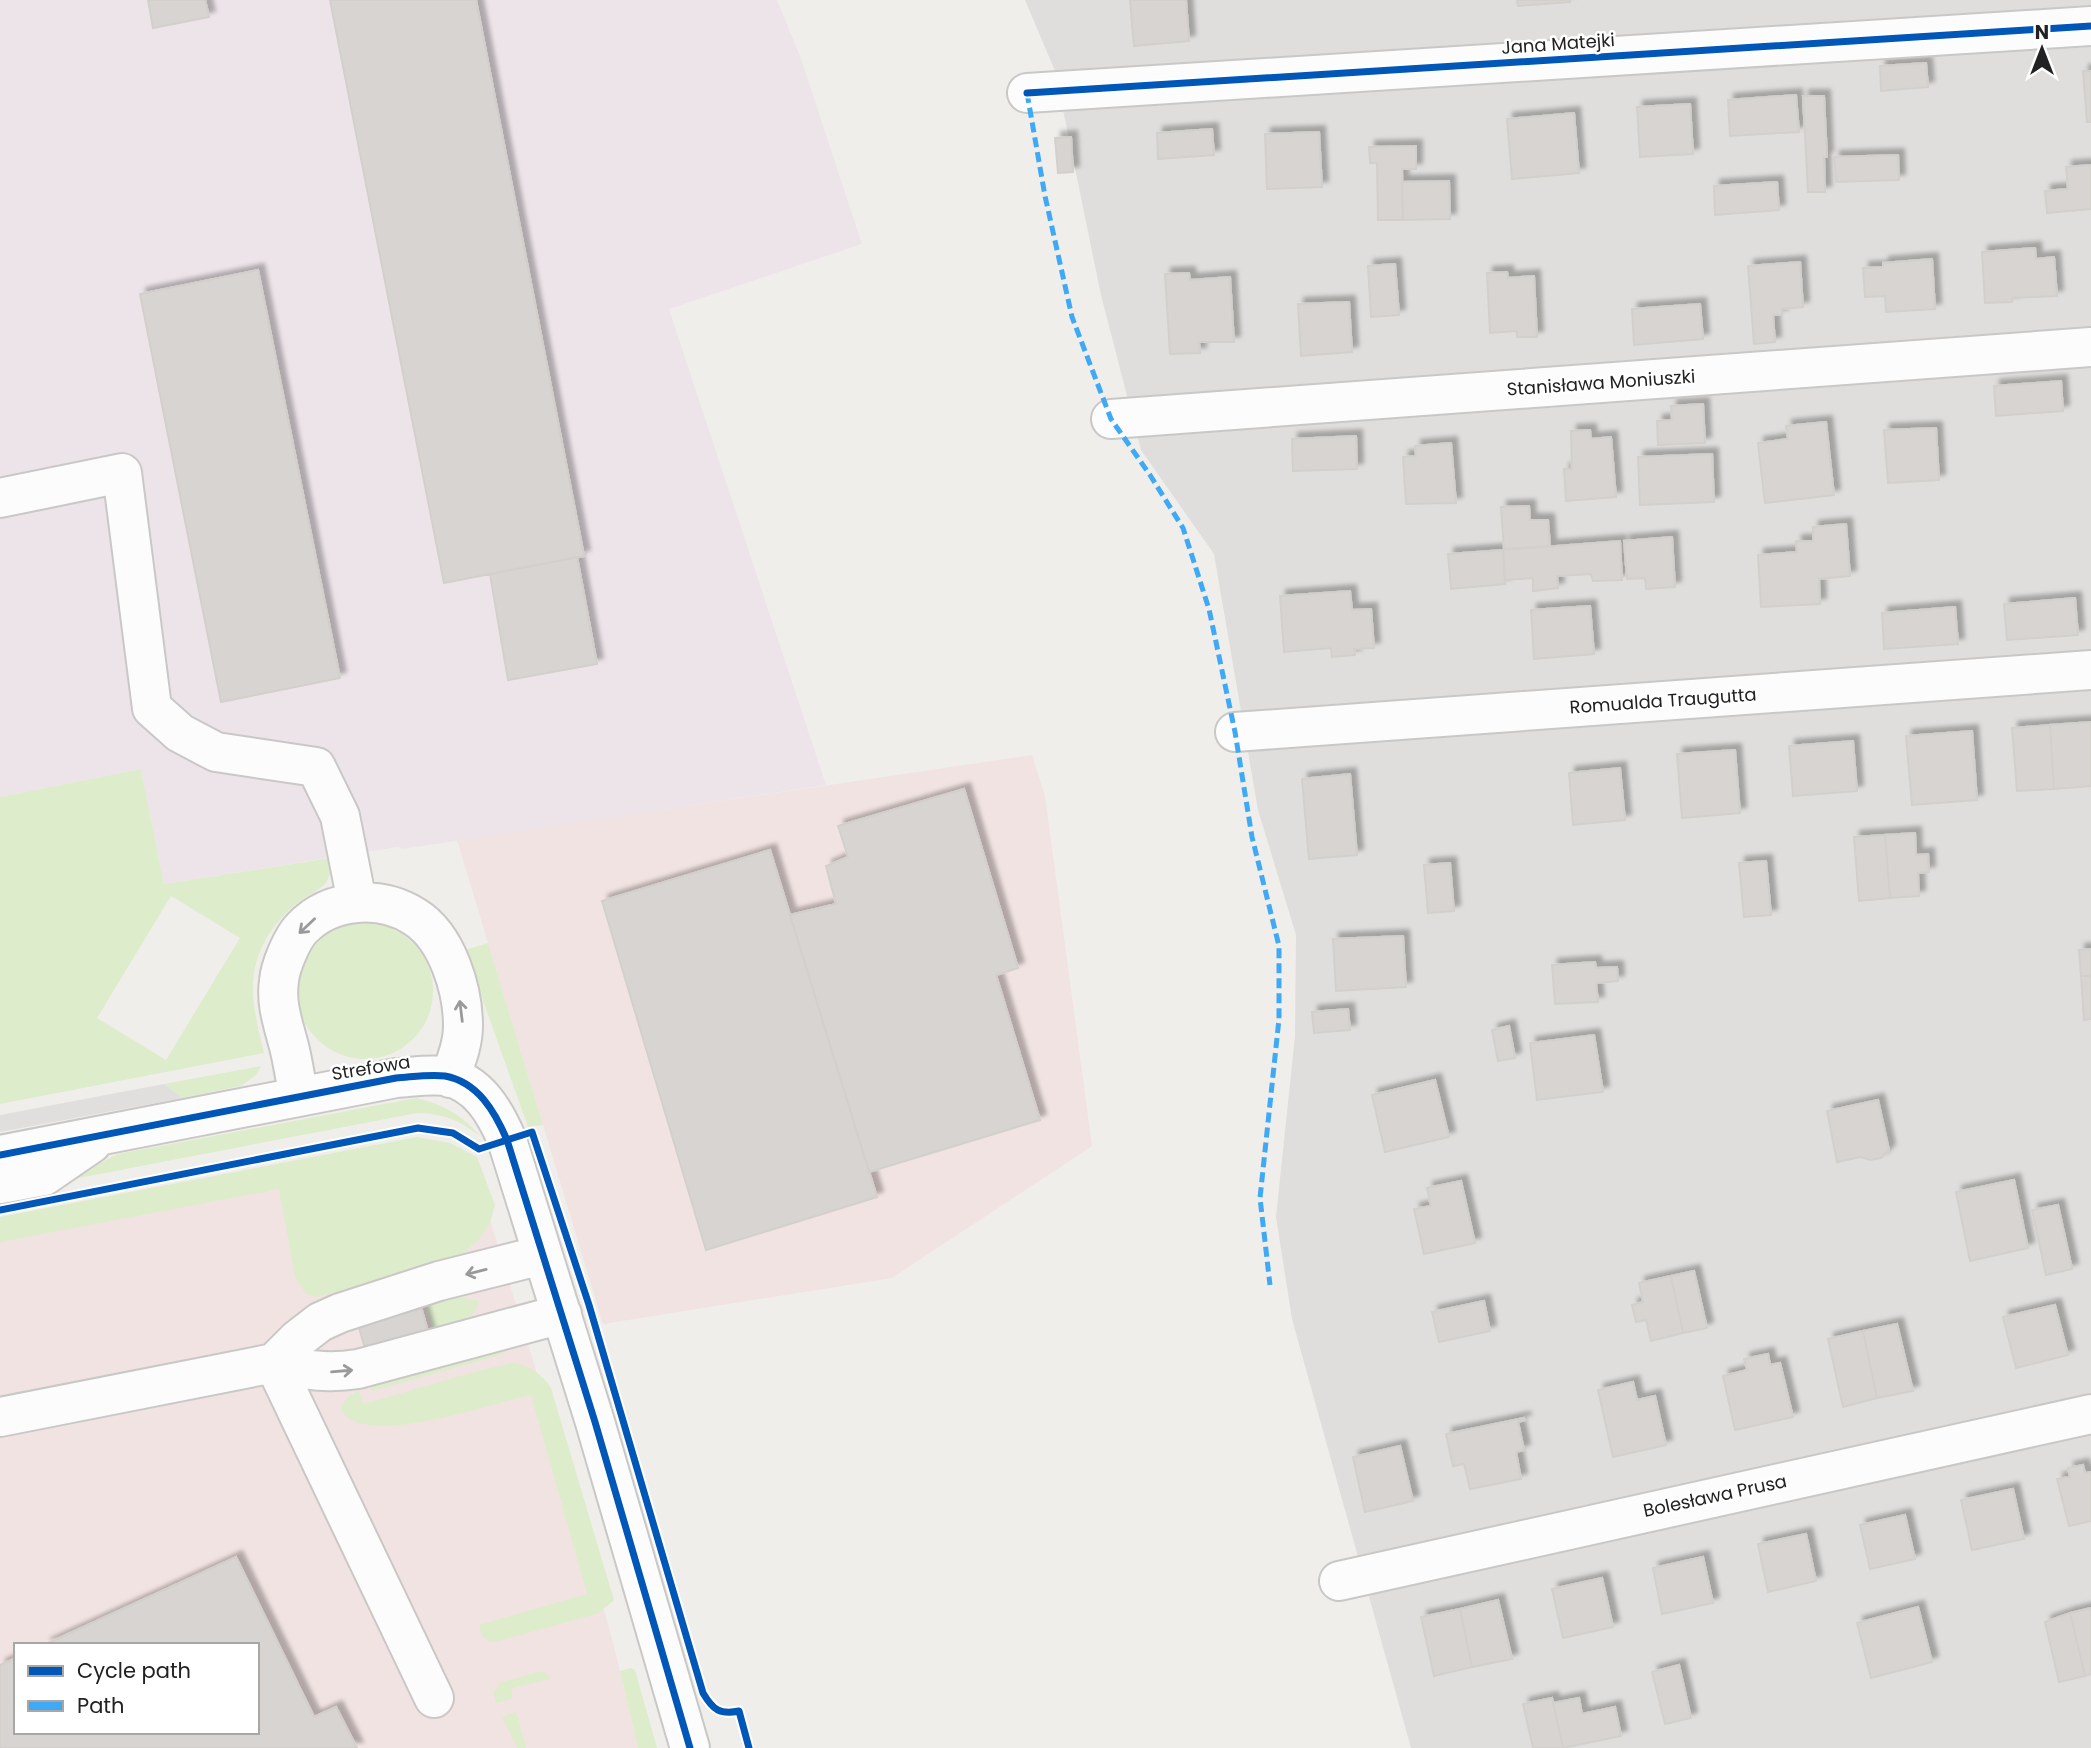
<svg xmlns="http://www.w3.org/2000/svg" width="2091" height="1748" viewBox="0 0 2091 1748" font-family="Poppins,sans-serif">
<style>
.residential{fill:#dfdedc}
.commercial{fill:#f1e3e1;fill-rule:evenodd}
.industrial{fill:#ede4e9}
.grass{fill:#ddeccb;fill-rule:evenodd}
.parking{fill:#e0dfde}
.building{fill:#d7d4d2;stroke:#d3d0cc;stroke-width:2;filter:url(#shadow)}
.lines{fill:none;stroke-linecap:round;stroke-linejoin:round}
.minor-casing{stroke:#c9c8c7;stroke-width:42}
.minor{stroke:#fdfcfc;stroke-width:38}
.quiet{stroke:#3fa9f5;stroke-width:5;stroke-dasharray:10 5;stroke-linecap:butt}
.cycleway-casing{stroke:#fff;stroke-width:11}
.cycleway{stroke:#0057b8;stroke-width:7}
.oneway{stroke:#9a9a9a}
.labels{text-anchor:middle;stroke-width:5;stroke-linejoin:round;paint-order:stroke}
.street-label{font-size:18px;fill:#222;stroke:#fff}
</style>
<defs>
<filter id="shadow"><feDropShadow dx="6" dy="-6" stdDeviation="2" flood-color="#0004"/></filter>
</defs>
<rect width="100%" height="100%" fill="#f0eeeb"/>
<path class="residential" d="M1025 0H2091V1748H1411L1292 1319 1276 1217 1295 1036 1296 935 1258 810 1214 554 1141 450 1101 295 1055 71Z"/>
<path class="commercial" d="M1032 755 1045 796 1092 1146 892 1278 603 1324 457 840Z
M472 1161 539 1380 614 1646 638 1748H0V1226ZM16 1645H257V1732H16Z"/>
<path class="industrial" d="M0 0H777L800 56 862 244 669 309 826 785 402 849 398 847 164 884 141 769 0 797Z"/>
<path class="grass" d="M141 769 164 884 331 858C331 867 331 876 325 884 319 890 310 894 303 899 278 916 259 943 254 973 250 1000 258 1027 264 1053L0 1104V797ZM171 896 240 938 166 1060 97 1018Z
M297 991a68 68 0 1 1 136 0a68 68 0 1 1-136 0Z
M488 943 543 1125 528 1127 465 950Z
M261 1066 256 1075 241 1086 182 1098 164 1084Z
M416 1098C443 1104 462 1115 480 1136 458 1120 445 1114 417 1113L63 1181 118 1154Z
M417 1137 450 1143 477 1157 495 1205 490 1223 479 1239 465 1252 448 1260 317 1297 306 1294 295 1276 279 1189 0 1242V1217Z
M455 1297 467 1298 479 1302C471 1324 455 1325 434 1331L426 1305Z
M499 1352 507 1353 372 1391 370 1387 488 1353Z
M512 1363C528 1364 543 1375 551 1388L614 1600 599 1613 499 1641 491 1642 483 1637 479 1625 587 1594 531 1395C498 1401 359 1451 341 1409 343 1400 350 1395 359 1391L364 1404 467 1374Z
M631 1668 635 1670 657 1748H638L620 1671Z
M537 1672 547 1673 550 1679 511 1688 513 1698 496 1703 494 1692 500 1683Z
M516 1712 526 1748H517L502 1717Z"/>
<path class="parking" d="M164 1084 182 1098 0 1132V1115Z"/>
<path class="building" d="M148 0H205L209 17 153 28Z
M330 0H476L584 556 444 583Z
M1130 0H1186L1189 41 1134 46Z
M1517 0H1570V2L1518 6Z
M1926 63 1928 87 1881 91 1880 66Z
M2083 71H2091V122H2087Z
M1796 95 1799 132 1730 136 1728 100Z
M1803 96H1824L1827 157H1824L1825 192H1808Z
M1690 104 1693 154 1640 157 1637 107Z
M1574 113 1579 173 1512 179 1507 119Z
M1212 129 1214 155 1158 159 1157 133Z
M1319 132 1322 187 1267 189 1265 134Z
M1071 137 1073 172 1058 173 1055 138Z
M1416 146V169H1402L1403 220H1378L1377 163H1370L1369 147Z
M1898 155 1899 180 1836 182 1834 157Z
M2091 165V209L2047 213 2045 191 2068 189 2066 167Z
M1449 181 1450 219 1403 220 1402 182Z
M1777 182 1779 210 1715 215 1714 186Z
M2035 248 2036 259 2054 257 2057 296 2012 298V302L1985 303 1982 252Z
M1932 259 1935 309 1886 312 1885 296 1865 297 1863 268 1883 267V263Z
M1800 262 1803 307 1782 309V315H1773L1775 342 1754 344 1748 266Z
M1395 264 1399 315 1371 317 1368 266Z
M258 270 340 678 221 702 140 294Z
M1507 272 1508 278 1534 276 1537 337H1517V331L1490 333 1487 273Z
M1189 273 1190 280 1230 277 1234 342H1199L1200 353 1170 354 1165 274Z
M1349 302 1352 352 1301 356 1298 304Z
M1700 304 1703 339 1634 345 1632 309Z
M2061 381 2063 411 1996 416 1994 386Z
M1703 404 1705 443 1658 445 1657 421 1672 420 1671 406Z
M1826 422 1834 495 1765 503 1758 443 1788 439 1786 426Z
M1936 428 1939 480 1888 483 1884 430Z
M1590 430 1591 439 1611 437 1616 497 1566 501 1564 469H1572L1571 431Z
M1356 436 1357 469 1293 471 1292 439Z
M1451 443 1456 503 1406 504 1403 457 1416 456 1415 446Z
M1712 454 1714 502 1640 505 1638 457Z
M1529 506 1530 520H1548L1550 546 1504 549 1501 507Z
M1846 524 1850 576 1819 579 1820 604 1761 607 1758 555 1797 552 1796 541H1813V527Z
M1672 537 1675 587 1646 589 1645 578 1627 579 1624 541Z
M1620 541 1622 580 1593 581 1591 574 1557 576 1558 588 1533 591V578L1505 580 1503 550Z
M1503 550 1505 584 1451 589 1448 554Z
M577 557 597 664 508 680 490 574Z
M1350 591 1352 610 1371 609 1374 648 1354 649 1355 655 1332 657 1331 648 1284 652 1280 596Z
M2075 598 2078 635 2007 640 2004 604Z
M1590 606 1594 654 1534 659 1531 610Z
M1955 607 1958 644 1884 649 1882 613Z
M2091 722V786L2054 789 2050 725Z
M2050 725 2054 789 2017 791 2012 728Z
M1972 731 1977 800 1912 805 1906 736Z
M1853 741 1857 791 1793 796 1789 746Z
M1735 750 1740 813 1682 818 1677 754Z
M1620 768 1625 820 1573 825 1569 773Z
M1350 774 1357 855 1309 859 1302 779Z
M964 789 1018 968 996 975 1040 1120 869 1172 790 915 836 904 826 866 848 857 838 826Z
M1915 833 1916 855 1928 854 1929 872 1918 873 1919 896 1890 898 1885 835Z
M1885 835 1890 898 1859 901 1854 837Z
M770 850 877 1197 706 1250 602 901Z
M1766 861 1771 915 1744 917 1739 863Z
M1450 863 1454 911 1428 913 1424 865Z
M1403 936 1406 987 1336 991 1333 939Z
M2091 949V976H2081L2079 950Z
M1595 962 1596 968 1617 967 1618 981 1596 983 1598 1002 1555 1004 1552 965Z
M2081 976H2091V1019L2084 1020Z
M1348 1009 1350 1030 1314 1033 1312 1012Z
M1509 1026 1515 1058 1498 1061 1492 1030Z
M1594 1035 1603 1092 1537 1100 1530 1043Z
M1435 1080 1449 1137 1385 1152 1372 1095Z
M1878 1100 1889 1150 1881 1158 1870 1160 1861 1157 1837 1162 1827 1111Z
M2014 1180 2028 1248 1970 1261 1956 1192Z
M1461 1181 1475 1243 1424 1254 1414 1209 1431 1206 1427 1188Z
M2058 1205 2072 1269 2046 1275 2032 1210Z
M1694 1271 1707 1328 1683 1333 1671 1276Z
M1671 1276 1683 1333 1651 1341 1646 1320 1636 1322 1632 1305 1643 1302 1639 1283Z
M1484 1301 1490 1331 1439 1342 1432 1312Z
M2055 1305 2068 1355 2016 1368 2003 1317Z
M421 1307 429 1335 366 1352 358 1324Z
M1897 1324 1913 1391 1877 1398 1863 1331Z
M1863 1331 1877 1398 1843 1407 1828 1339Z
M1768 1354 1770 1365 1780 1363 1793 1417 1735 1430 1723 1376 1747 1370 1744 1359Z
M1633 1382 1637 1400 1655 1396 1666 1445 1613 1457 1598 1390Z
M1524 1418 1525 1420 1518 1422 1524 1450 1516 1452 1521 1479 1470 1489 1464 1464 1453 1466 1446 1434Z
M1400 1446 1413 1501 1365 1512 1353 1457Z
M2083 1465 2085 1473 2091 1472V1521L2069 1526 2057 1479 2070 1477 2068 1468Z
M2013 1489 2024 1539 1972 1550 1961 1500Z
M1905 1515 1915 1559 1870 1569 1860 1525Z
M1806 1534 1816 1581 1768 1592 1758 1544Z
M236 1557 314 1717 336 1707 357 1748H0V1665L16 1658V1732H257V1645H44Z
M1703 1557 1713 1603 1662 1614 1653 1568Z
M1602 1578 1613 1627 1563 1638 1552 1589Z
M1498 1600 1512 1659 1472 1667 1460 1609Z
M1918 1607 1932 1662 1871 1678 1857 1623Z
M2091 1608V1674L2085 1676 2070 1613Z
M1460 1609 1472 1667 1434 1676 1421 1617Z
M2070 1613 2085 1676 2059 1682 2045 1622Z
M1679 1665 1691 1718 1665 1724 1652 1672Z
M1552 1698 1563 1748H1533L1523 1704Z
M1579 1698 1582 1714 1615 1707 1621 1736 1563 1748 1553 1703Z"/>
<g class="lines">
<g class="minor-casing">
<path id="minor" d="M1027 93 2091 26
M1111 419 2091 347
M0 498 122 473 152 708 180 733 216 752 316 767 340 816 357 902
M1235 732 2091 670
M299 1097C296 1083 294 1069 291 1055 286 1031 275 1007 279 981 280 967 292 938 302 928 331 898 381 895 415 917 447 937 463 989 463 1026 463 1044 456 1061 450 1078
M0 1155 396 1078C412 1077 429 1074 445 1076 478 1082 495 1112 507 1140L595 1422 690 1748
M0 1184 44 1176 92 1143
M274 1363 434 1698
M274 1363 298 1339 320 1322 340 1313 439 1281 542 1255
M0 1417 274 1363C305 1370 327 1374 358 1369L562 1314
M1339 1581 2091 1414"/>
</g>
<use href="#minor" class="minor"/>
<path class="quiet" d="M1027 93 1045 196 1072 317 1111 419 1150 475 1183 528 1209 609 1235 732 1252 837 1279 946V1019L1260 1198 1270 1285"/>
<g class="cycleway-casing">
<path id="cycleway" d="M1027 93 2091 26
M0 1155 396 1078C412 1077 429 1074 445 1076 478 1082 495 1112 507 1140L595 1422 690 1748
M0 1210 418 1128 453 1133 479 1149 532 1132 589 1305 703 1693C713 1710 720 1715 739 1711L749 1748"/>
</g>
<use href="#cycleway" class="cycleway"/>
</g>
<defs><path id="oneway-shaft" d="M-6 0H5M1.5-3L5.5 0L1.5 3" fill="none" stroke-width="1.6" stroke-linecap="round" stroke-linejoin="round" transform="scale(1.75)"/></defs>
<g class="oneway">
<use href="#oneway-shaft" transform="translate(307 926) rotate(137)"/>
<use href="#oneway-shaft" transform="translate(461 1011) rotate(-97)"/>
<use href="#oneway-shaft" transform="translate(476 1272) rotate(166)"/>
<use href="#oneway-shaft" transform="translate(342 1371) rotate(-5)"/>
</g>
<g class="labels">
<g class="street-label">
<text transform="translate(1558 44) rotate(-4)" y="6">Jana Matejki</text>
<text transform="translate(1601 383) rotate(-4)" y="6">Stanisława Moniuszki</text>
<text transform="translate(1663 701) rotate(-4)" y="6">Romualda Traugutta</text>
<text transform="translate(371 1068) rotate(-9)" y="6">Strefowa</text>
<text transform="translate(1715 1496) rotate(-12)" y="6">Bolesława Prusa</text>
</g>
</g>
<rect x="14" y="1643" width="245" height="91" fill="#ffffff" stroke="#a7a7a7" stroke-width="2"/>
<rect x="28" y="1666" width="35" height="10" fill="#0057b8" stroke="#a7a7a7" stroke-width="2"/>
<text x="77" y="1678" font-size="21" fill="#222222">Cycle path</text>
<rect x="28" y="1701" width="35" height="10" fill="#3fa9f5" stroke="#a7a7a7" stroke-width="2"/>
<text x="77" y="1713" font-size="21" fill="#222222">Path</text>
<g transform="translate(2042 49)" stroke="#ffffff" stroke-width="5" paint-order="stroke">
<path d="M0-5L12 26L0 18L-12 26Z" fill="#222222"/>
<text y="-10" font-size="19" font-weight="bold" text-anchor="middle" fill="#222222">N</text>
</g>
</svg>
